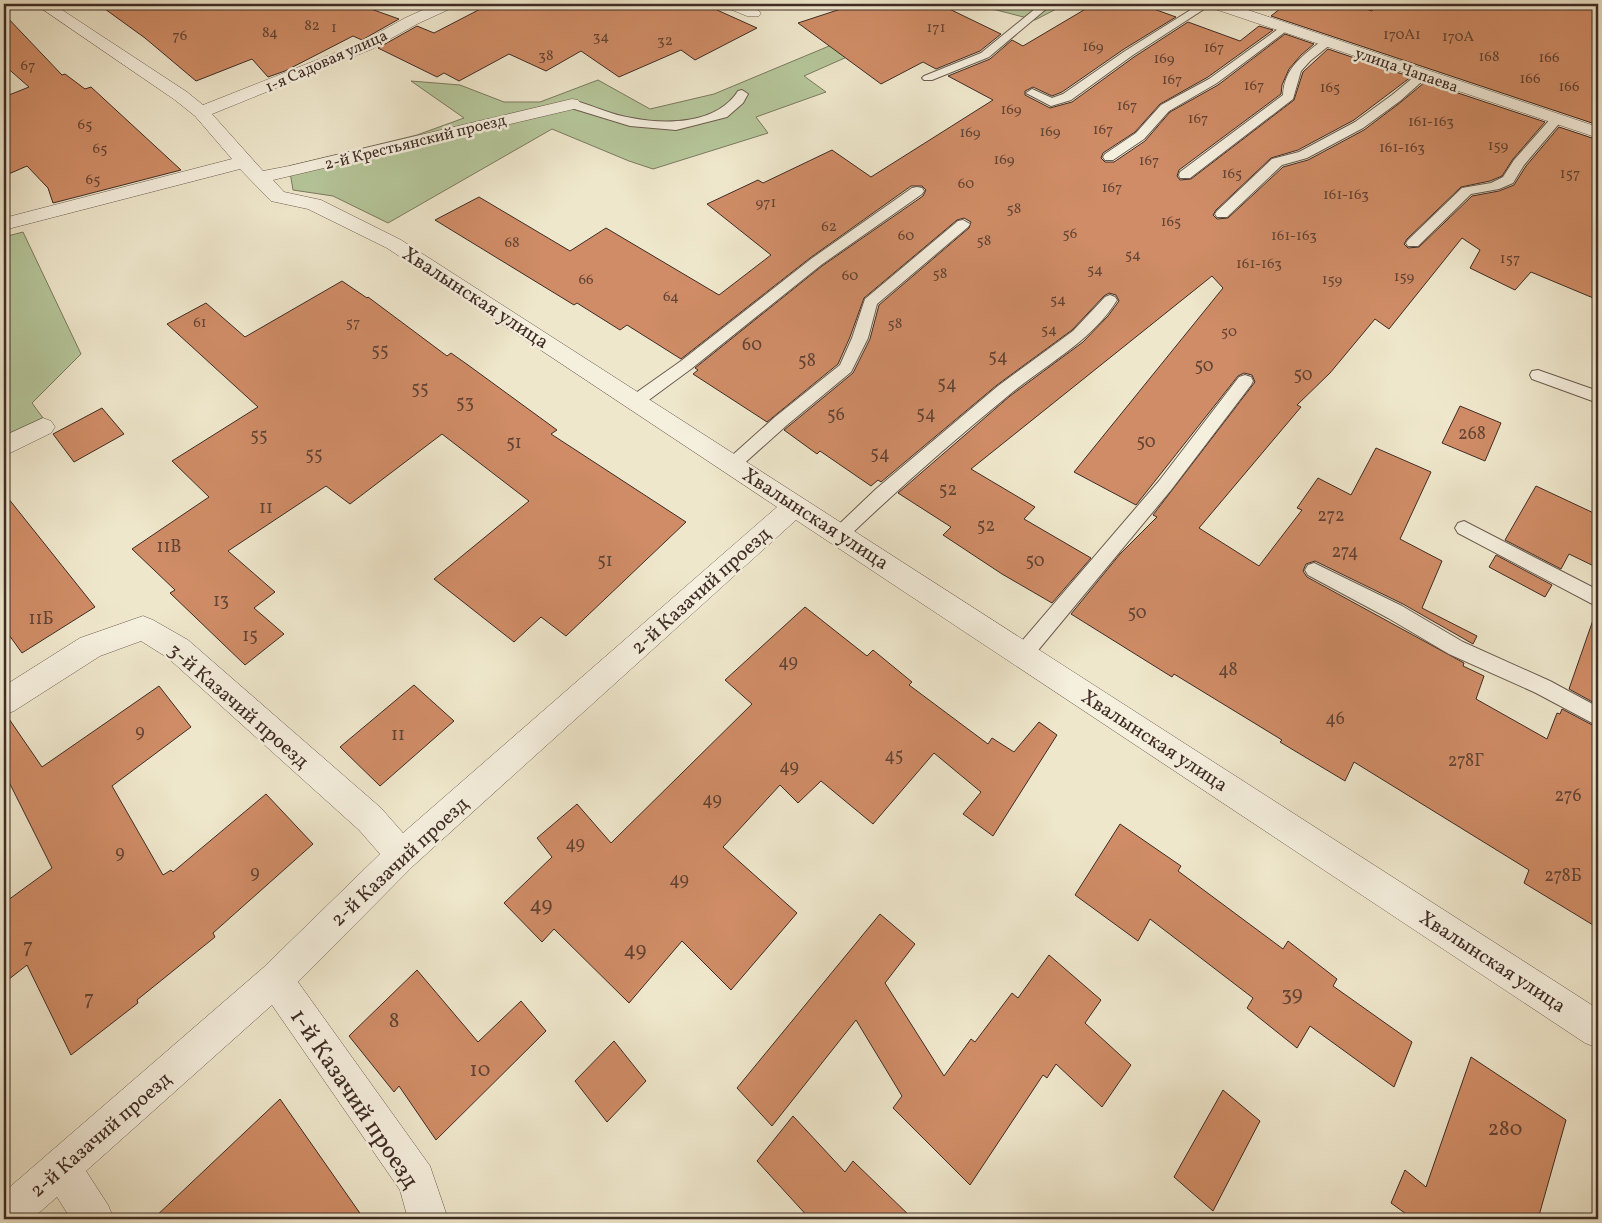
<svg xmlns="http://www.w3.org/2000/svg" width="1602" height="1223" viewBox="0 0 1602 1223" font-family="Vollkorn,serif">
<style>
.green{fill:#b5c69a;stroke:#7a7960}
.building{fill:#cf8c66;stroke:#3f2c25}
.lines{fill:none;stroke-linecap:round;stroke-linejoin:round}
.lane-casing{stroke:#6b5b4f;stroke-width:2}
.street-casing{stroke:#6b5b4f;stroke-width:1}
.lane{fill:#f5efde;fill-rule:evenodd}
.street{fill:#f5efde;fill-rule:evenodd}
.labels{text-anchor:middle;stroke-width:5;stroke-linejoin:round;paint-order:stroke}
.far-number-label{font-size:15px;fill:#634435}
.far-street-label{font-size:16px;fill:#3f2c25;stroke:#f5efde}
.number-label{font-size:18px;fill:#634435}
.street-label{font-size:20px;fill:#3f2c25;stroke:#f5efde}
.near-number-label{font-size:21px;fill:#634435}
.near-street-label{font-size:24px;fill:#3f2c25;stroke:#f5efde}
</style>
<rect width="100%" height="100%" fill="#efe7cc"/>
<filter id="stains"><feTurbulence type="fractalNoise" baseFrequency=".004" numOctaves="4"/><feColorMatrix values="0 0 0 0 .2 0 0 0 0 .09 0 0 0 0 .02 0 0 0 .5 -.17"/></filter>
<radialGradient id="worn" r=".72"><stop offset=".6" stop-color="#630" stop-opacity="0"/><stop offset="1" stop-color="#630" stop-opacity=".3"/></radialGradient>
<path class="green" d="M930 4H959L885 35 874 45 804 76 826 92 756 117 768 133 653 169 629 161 552 129 388 223 333 196 293 190 289 166 417 135 464 118 411 81 460 85 504 102H540L598 80 650 109 714 94Z
M973 4H1066L1035 20Z
M23 232 81 354 32 403 43 418 4 438V237Z"/>
<path class="building" d="M98 4H357L399 19 362 40 353 36 285 71 268 77 252 59 196 81 145 38Z
M490 4H717V10L757 28 695 60 681 50 619 77 581 51 546 71 509 54 459 81 444 73 437 77 378 48 417 26 434 33Z
M856 4H939L1001 34 980 51 936 69 923 62 881 84 798 23Z
M1094 4H1140L1176 17 1124 49 1062 92 1052 96 1033 87 1025 91V95L1050 108 1072 102 1134 57 1188 22 1240 41 1259 26 1273 30 1208 77 1160 104 1135 132 1103 153 1101 158 1105 162H1114L1145 141 1170 112 1218 85 1285 34 1314 44 1301 55 1289 69 1282 85 1281 94 1179 170 1177 176 1180 180 1191 179 1294 100 1303 72 1328 49 1411 77 1354 120 1298 150 1271 158 1216 210 1213 215 1217 219 1228 218 1283 167 1308 160 1364 130 1401 102 1425 82 1545 122 1513 159 1502 176 1490 181 1461 187 1407 239 1404 244 1408 248 1419 247 1472 196 1499 191 1514 185 1526 166 1559 127 1598 140V300L1531 272 1515 290 1470 268 1480 250 1462 238 1389 329 1375 319 1330 373 1297 405 1301 407 1199 528 1259 566 1302 510 1297 508 1318 478 1351 495 1376 448 1431 472 1400 539 1442 561 1422 608 1477 636 1473 644 1403 604 1315 561 1306 564 1303 571 1307 577 1464 663 1463 666 1484 676 1476 699 1547 739 1557 713 1560 714 1562 709 1598 728V928L1524 883 1529 870 1354 762 1345 781 1280 742 1282 740 1174 674 1172 677 1071 614 1120 554 1157 517 1153 515 1255 382 1252 375 1244 373 1238 376 1136 505 1074 472 1223 288 1212 276 971 469 1035 507 1024 519 1091 558 1052 603 1002 574 943 535 951 527 898 493 1010 396 1083 342 1108 316 1119 301 1116 295 1109 293 1104 296 1072 330 997 385 881 482 878 480 871 486 820 451 817 454 784 430 853 373 870 339 879 305 969 228 971 222 964 218 957 220 864 298 850 337 838 364 767 422 693 374 698 370 695 368 822 266 923 196 926 190 922 186H911L810 258 681 359 627 325 620 330 577 303 574 305 435 220 479 197 570 251 606 228 719 295 771 255 707 204 758 180 763 183 832 150 871 177 993 100 948 76 990 59 1012 40 1023 46Z
M1286 4H1350L1372 11 1377 4H1598V125L1271 16Z
M4 14 62 75 65 74 85 89 91 87 181 170 53 203 48 188 27 166 4 176V97L29 87 4 65Z
M342 281 367 298 368 297 447 356 451 353 468 365 557 430 551 434 686 522 566 636 541 617 514 642 434 579 529 501 442 434 350 504 326 486 228 551 275 592 254 608 284 634 245 665 170 593 175 590 132 549 209 497 172 461 258 407 167 324 206 303 245 337Z
M1460 406 1501 423 1485 461 1442 443Z
M102 408 124 434 74 462 53 434Z
M1536 486 1598 515V568L1569 554 1561 569 1505 540Z
M4 493 95 607 22 653 4 628Z
M1496 555 1552 585 1545 597 1489 567Z
M805 607 867 656 873 650 912 682 909 685 988 744 992 738 1014 752 1039 722 1057 735 993 836 963 814 981 792 934 753 873 824 821 781 798 803 780 785 723 847 797 913 731 990 682 941 629 1003 554 929 542 942 504 903 552 857 537 838 577 804 611 843 752 704 725 680Z
M1593 620 1598 621V705L1569 689Z
M414 685 454 721 380 786 340 747Z
M159 686 191 727 112 786 163 875 171 870 173 872 266 794 313 844 213 933 215 937 137 1000 138 1003 71 1055 27 965 4 983V903L52 868 4 772V717L7 716 42 767Z
M1120 824 1181 866 1178 871 1283 949 1288 941 1337 979 1333 986 1412 1042 1394 1087 1310 1026 1297 1048 1247 1008 1253 998 1150 919 1138 941 1075 895Z
M880 914 915 944 885 983 944 1076 971 1039 975 1042 1012 993 1018 998 1049 955 1101 1000 1085 1023 1131 1065 1102 1107 1056 1064 1047 1078 1043 1075 970 1185 893 1108 902 1096 856 1020 772 1126 737 1088Z
M417 970 478 1042 521 1001 546 1031 436 1140 399 1086 394 1092 349 1036Z
M614 1041 646 1081 607 1122 575 1081Z
M1471 1057 1566 1120 1538 1219H1413L1391 1203 1405 1170 1426 1187Z
M1223 1090 1260 1121 1213 1211 1174 1177Z
M280 1099 364 1219H153Z
M793 1116 845 1172 853 1161 913 1219H810L757 1161Z"/>
<g class="lines">
<g class="lane-casing">
<path id="lane" d="M1041 4H1052L989 57 932 80H924L922 78 924 76 981 53Z
M1200 4H1212L1133 55 1071 100 1051 106 1026 93 1032 89 1052 98 1063 94 1125 51Z
M1285 24 1290 27 1289 29 1217 83 1169 111 1144 139 1113 160H1105L1103 157 1105 154 1136 133 1161 105 1209 79Z
M1327 39 1331 40 1333 42 1331 44 1310 61 1301 71 1293 99 1190 178H1180L1179 175 1180 172 1283 95C1284 68 1303 55 1323 40Z
M1424 71 1430 74 1428 76 1400 101 1363 128 1307 158 1282 165 1227 217H1217L1215 214 1217 211 1272 159 1299 152 1355 122 1392 95 1420 72Z
M742 90 748 94 743 103 727 117 676 130 630 126 568 107 566 104 572 100C592 105 611 115 632 118 667 125 717 124 738 91Z
M1557 115 1563 119 1524 165 1513 183 1499 189 1471 194 1418 246H1408L1406 243 1408 240 1462 188 1491 183 1503 177 1514 160 1553 116Z
M917 187 922 188 924 191 922 194 821 265 691 369 642 405 636 407 630 405 628 401 630 397 681 361 811 259 912 188Z
M963 220 970 224 968 227 877 304 868 338 851 372 787 425 739 468 733 470 727 468 725 464 727 460 775 417 840 365 852 338 865 299 958 221Z
M1110 295 1115 297 1117 300C1092 341 1045 365 1009 395 953 441 898 489 846 539L840 541 834 539 831 534 834 529 876 489 998 386 1073 331 1105 297Z
M1538 370 1598 391V403L1532 379 1530 375 1532 371Z
M1245 375 1251 377 1253 381 1251 385 1171 490 1030 660 1023 662 1016 660 1013 654 1016 648 1159 481 1239 377Z
M1464 521 1598 590V607L1458 533 1455 528 1458 523Z
M1314 563 1402 606 1463 642 1550 681 1598 707V726L1536 693 1449 654 1388 618 1308 575 1305 570 1308 565Z"/>
</g>
<g class="street-casing">
<path id="street" d="M35 4H53L187 92 203 105 360 43 405 18 436 4H456L454 7 417 24 372 49 212 114 263 171 289 166 572 99 578 100 581 104 578 108 273 180 284 192 321 200 401 240 1598 1009V1048L1585 1043 796 520 413 866 298 982 430 1166 448 1219H408L400 1190 272 1005 86 1171 108 1205 114 1219H71L57 1197 32 1219H4V1192L264 967 380 854 359 830 168 658 141 641 100 656 14 711 4 715V686L80 638 143 616 153 620 188 640 381 808 403 833 777 507 387 248 308 209 271 201 240 169 4 230V218L232 159 195 116 175 100Z
M723 4C735 3 752 2 761 13L759 16H747L725 7Z
M1207 4H1230L1598 127V138L1209 7Z
M43 418 51 421 55 427 51 433 4 456V436Z"/>
</g>
<use href="#lane" class="lane"/>
<use href="#street" class="street"/>
</g>
<g class="labels">
<g class="far-number-label">
<text x="312" y="30">82</text>
<text x="334" y="32">1</text>
<text x="936" y="32">171</text>
<text x="270" y="37">84</text>
<text x="1402" y="39">170А1</text>
<text x="180" y="40">76</text>
<text x="601" y="41">34</text>
<text x="1458" y="41">170А</text>
<text x="665" y="45">32</text>
<text x="1093" y="51">169</text>
<text x="1214" y="52">167</text>
<text x="546" y="60">38</text>
<text x="1489" y="61">168</text>
<text x="1549" y="62">166</text>
<text x="1164" y="63">169</text>
<text x="28" y="70">67</text>
<text x="1530" y="83">166</text>
<text x="1172" y="84">167</text>
<text x="1254" y="90">167</text>
<text x="1569" y="91">166</text>
<text x="1330" y="92">165</text>
<text x="1127" y="110">167</text>
<text x="1011" y="114">169</text>
<text x="1198" y="123">167</text>
<text x="1431" y="126">161-163</text>
<text x="85" y="129">65</text>
<text x="1103" y="134">167</text>
<text x="1050" y="136">169</text>
<text x="970" y="137">169</text>
<text x="1498" y="150">159</text>
<text x="1402" y="152">161-163</text>
<text x="100" y="153">65</text>
<text x="1004" y="164">169</text>
<text x="1149" y="165">167</text>
<text x="1232" y="178">165</text>
<text x="1570" y="178">157</text>
<text x="93" y="184">65</text>
<text x="966" y="188">60</text>
<text x="1112" y="192">167</text>
<text x="1346" y="199">161-163</text>
<text x="766" y="207">971</text>
<text x="1014" y="213">58</text>
<text x="1171" y="226">165</text>
<text x="829" y="231">62</text>
<text x="1070" y="238">56</text>
<text x="906" y="240">60</text>
<text x="1294" y="240">161-163</text>
<text x="984" y="245">58</text>
<text x="512" y="247">68</text>
<text x="1133" y="259">54</text>
<text x="1510" y="263">157</text>
<text x="1259" y="268">161-163</text>
<text x="1095" y="274">54</text>
<text x="940" y="278">58</text>
<text x="850" y="280">60</text>
<text x="1404" y="281">159</text>
<text x="586" y="284">66</text>
<text x="1332" y="284">159</text>
<text x="671" y="301">64</text>
<text x="1058" y="304">54</text>
<text x="200" y="327">61</text>
<text x="353" y="327">57</text>
<text x="895" y="328">58</text>
<text x="1049" y="334">54</text>
<text x="1229" y="336">50</text>
</g>
<g class="far-street-label">
<text transform="translate(326 60) rotate(-24)" y="6">1-я Садовая улица</text>
<text transform="translate(1407 69) rotate(19)" y="6">улица Чапаева</text>
<text transform="translate(415 141) rotate(-14)" y="6">2-й Крестьянский проезд</text>
</g>
<g class="number-label">
<text x="752" y="350">60</text>
<text x="380" y="356">55</text>
<text x="998" y="362">54</text>
<text x="807" y="366">58</text>
<text x="1204" y="371">50</text>
<text x="1303" y="380">50</text>
<text x="947" y="389">54</text>
<text x="420" y="394">55</text>
<text x="465" y="408">53</text>
<text x="926" y="419">54</text>
<text x="836" y="420">56</text>
<text x="1472" y="439">268</text>
<text x="259" y="441">55</text>
<text x="1146" y="447">50</text>
<text x="514" y="448">51</text>
<text x="880" y="459">54</text>
<text x="314" y="460">55</text>
<text x="948" y="495">52</text>
<text x="266" y="513">11</text>
<text x="1331" y="521">272</text>
<text x="986" y="531">52</text>
<text x="169" y="552">11В</text>
<text x="1345" y="557">274</text>
<text x="605" y="566">51</text>
<text x="1035" y="566">50</text>
<text x="221" y="606">13</text>
<text x="1137" y="618">50</text>
<text x="41" y="624">11Б</text>
<text x="250" y="641">15</text>
<text x="788" y="667">49</text>
<text x="1228" y="675">48</text>
<text x="1335" y="724">46</text>
<text x="140" y="737">9</text>
<text x="398" y="740">11</text>
<text x="894" y="761">45</text>
<text x="1466" y="766">278Г</text>
<text x="789" y="772">49</text>
<text x="1568" y="801">276</text>
<text x="712" y="805">49</text>
<text x="575" y="849">49</text>
<text x="120" y="858">9</text>
<text x="255" y="878">9</text>
<text x="1563" y="881">278Б</text>
<text x="679" y="885">49</text>
</g>
<g class="street-label">
<text transform="translate(476 297) rotate(33)" y="7">Хвалынская улица</text>
<text transform="translate(816 518) rotate(33)" y="7">Хвалынская улица</text>
<text transform="translate(700 590) rotate(-42)" y="7">2-й Казачий проезд</text>
<text transform="translate(239 705) rotate(41)" y="7">3-й Казачий проезд</text>
<text transform="translate(1155 740) rotate(33)" y="7">Хвалынская улица</text>
<text transform="translate(399 861) rotate(-43)" y="7">2-й Казачий проезд</text>
<text transform="translate(1493 961) rotate(33)" y="7">Хвалынская улица</text>
<text transform="translate(100 1134) rotate(-41)" y="7">2-й Казачий проезд</text>
</g>
<g class="near-number-label">
<text x="541" y="911">49</text>
<text x="28" y="953">7</text>
<text x="635" y="956">49</text>
<text x="1292" y="1000">39</text>
<text x="89" y="1005">7</text>
<text x="394" y="1027">8</text>
<text x="480" y="1076">10</text>
<text x="1505" y="1135">280</text>
</g>
<g class="near-street-label">
<text transform="translate(355 1098) rotate(56)" y="8">1-й Казачий проезд</text>
</g>
</g>
<rect width="1602" height="1223" fill="none" stroke="#efe7cc" stroke-width="20"/>
<rect x="5" y="5" width="1592" height="1213" fill="none" stroke="#3f2c25" stroke-width="2.5"/>
<rect x="10" y="10" width="1582" height="1203" fill="none" stroke="#3f2c25"/>
<rect width="100%" height="100%" filter="url(#stains)"/>
<rect width="100%" height="100%" fill="url(#worn)"/>
</svg>
